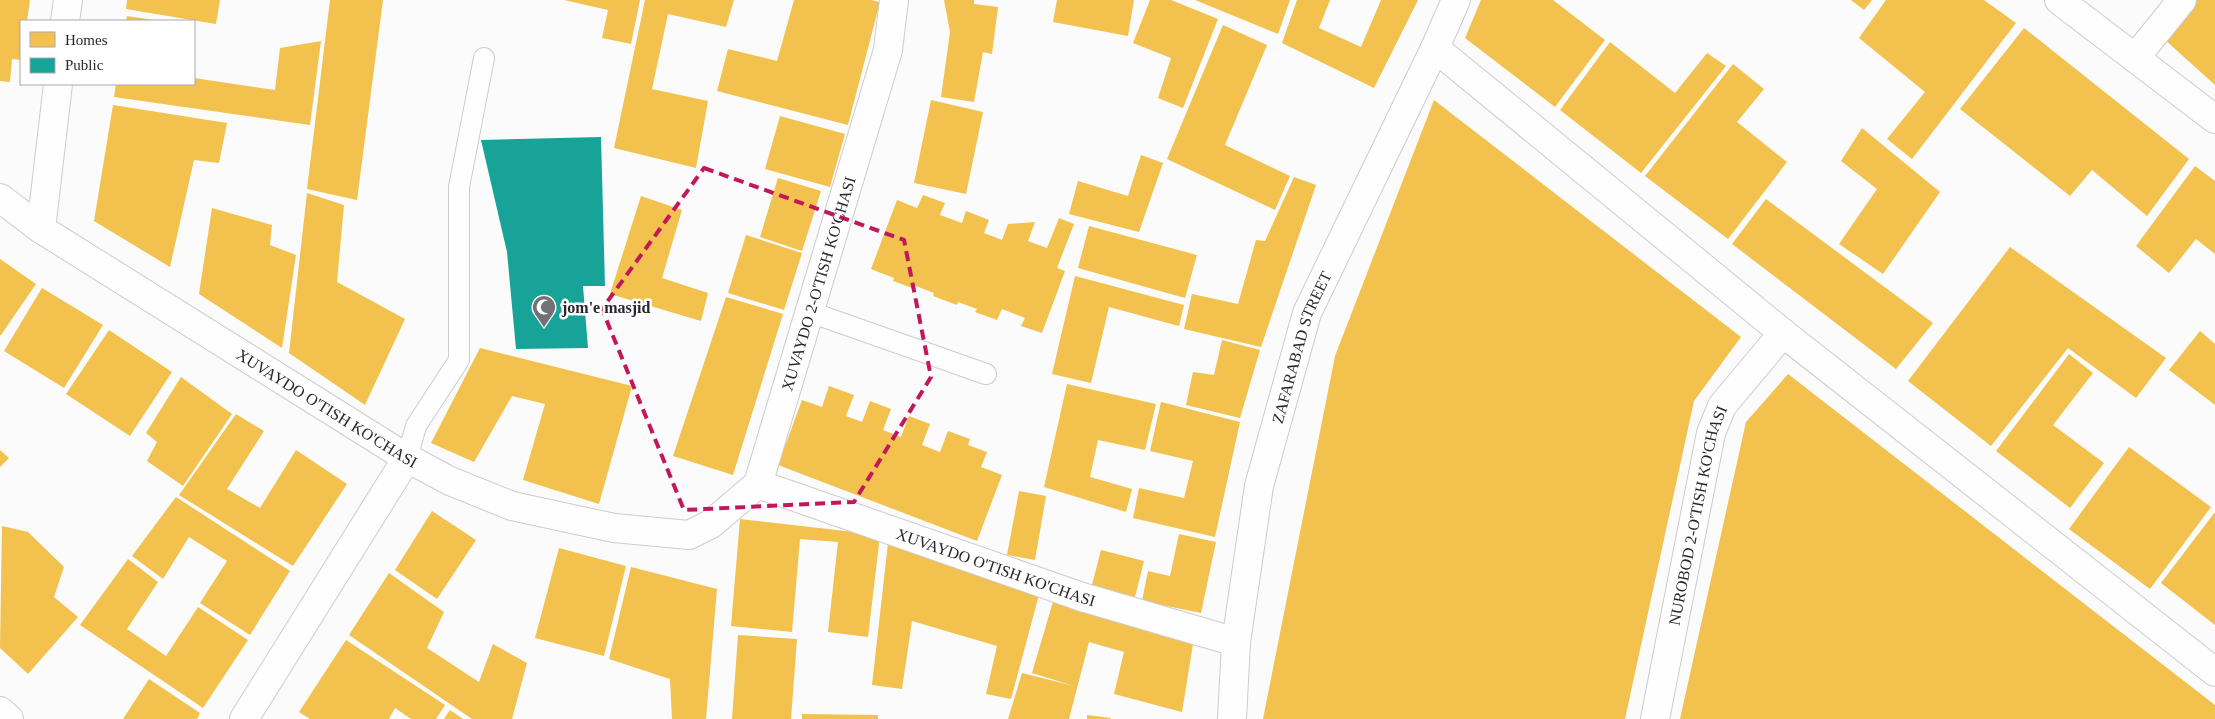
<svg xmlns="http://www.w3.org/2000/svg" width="2215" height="719" viewBox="0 0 2215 719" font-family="'Times New Roman',serif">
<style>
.homes{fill:#f2c14e}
.public{fill:#17a398}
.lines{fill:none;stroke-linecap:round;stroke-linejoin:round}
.lane-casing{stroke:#ccccd0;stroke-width:22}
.street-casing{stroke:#ccccd0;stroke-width:30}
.secondary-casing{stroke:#ccccd0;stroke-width:30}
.lane{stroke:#fefefe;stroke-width:20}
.street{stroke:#fefefe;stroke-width:28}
.secondary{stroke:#fefefe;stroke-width:28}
.marked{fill:none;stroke:#c2185b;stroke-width:4;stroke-dasharray:10 6;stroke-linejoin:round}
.labels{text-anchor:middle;stroke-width:5;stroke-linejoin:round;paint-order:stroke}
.street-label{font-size:16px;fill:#28272f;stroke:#fff}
.poi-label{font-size:16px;font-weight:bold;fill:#28272f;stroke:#fff;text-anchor:start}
</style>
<rect width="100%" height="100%" fill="#fbfbfb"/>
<path class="homes" d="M0 0H30L27 21H21V60L12 59 10 82 0 81Z
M127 0H220L216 24 126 9Z
M330 0H383L357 200 307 189Z
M564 0H640L631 44 602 38 608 10Z
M645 0H734L726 27 668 14 652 89 708 101 696 168 614 148Z
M794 0H871L880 2 848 125 717 91 728 49 777 61Z
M944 0H974V4L998 7 992 54 983 52 974 102 941 97 950 32Z
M1057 0H1134L1128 36 1053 22Z
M1150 0H1171L1218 19 1183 108 1158 98 1171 58 1133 43Z
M1195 0H1290L1278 34Z
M1297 0H1330L1319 28 1361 47 1381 0H1418L1374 88 1282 43Z
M1481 0H1553L1605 40 1555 107 1465 38Z
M1851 0H1872L1864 10Z
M1886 0H1984L2016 23 1912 159 1887 139 1925 92 1859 38Z
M2196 0H2215V85L2164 39Z
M127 16 154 20V21H126Z
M1223 25 1267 45 1225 145 1290 176 1275 210 1167 159Z
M2024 28 2189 159 2147 216 2092 170 2070 196 1960 109Z
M321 41 310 125 114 97 116 84H194V78L275 90 280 48Z
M1610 42 1675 93 1707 53 1726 66 1641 173 1560 110Z
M1733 64 1764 89 1737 122 1787 162 1728 239 1645 176Z
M931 100 983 112 966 194 914 183Z
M1434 100 1741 337 1694 401 1625 719H1263L1335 356Z
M113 105 227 123 219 163 194 160 170 267 94 221Z
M780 116 845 134 830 187 765 169Z
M1862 128 1940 192 1883 274 1839 244 1877 189 1841 161Z
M1141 155 1163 163 1139 232 1069 214 1078 181 1128 196Z
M2195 166 2215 181V254L2196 239 2169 273 2136 246Z
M1294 177 1316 185 1261 347 1184 329 1192 294 1238 304 1256 240 1265 241Z
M778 178 821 191 802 251 760 237Z
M307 193 344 205 337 282 405 319 365 405 289 353Z
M923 195 945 203 940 215 962 223 966 211 989 220 984 233 1002 240 1008 224 1035 222 1028 241 1047 248 1059 218 1074 224 1057 268 1065 271 1042 333 1021 326 1025 318 1002 309 997 320 975 312 977 309 958 302 957 305 933 296 934 293 916 286 915 289 893 281 894 278 871 269 897 200 917 208Z
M641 196 682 210 662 278 708 293 701 321 610 294Z
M1766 199 1933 323 1896 369 1732 244Z
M212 208 272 225 270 245 296 255 282 348 199 294Z
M1089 226 1197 255 1185 298 1078 268Z
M746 235 802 253 784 310 728 293Z
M2010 247 2166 358 2136 398 2068 348 1991 446 1908 381Z
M0 259 36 284 1 335H0Z
M1075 276 1184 305 1179 326 1109 307 1091 383 1052 374Z
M42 288 103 325 64 388 4 351Z
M726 297 783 314 733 475 673 456Z
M109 330 172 372 130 436 66 394Z
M2200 331 2215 344V405L2169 370Z
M1222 340 1260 350 1240 418 1186 405 1193 372 1214 375Z
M480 348 632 386 599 504 523 480 545 404 512 396 474 462 431 443Z
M2069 354 2093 373 2053 425 2104 463 2070 508 1996 451Z
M1788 374 2215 705V719H1680L1746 422Z
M181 377 232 414 183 486 147 461 157 442 146 433Z
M1067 384 1156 404 1145 450 1098 440 1090 477 1132 489 1126 512 1044 487Z
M829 386 854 395 846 416 862 422 870 401 891 409 883 430 901 437 909 416 930 424 922 445 940 452 948 431 970 439 968 445 987 452 981 467 1002 475 977 541 778 465 802 400 822 407Z
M1161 402 1240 422 1215 537 1133 518 1139 488 1184 498 1193 461 1150 451Z
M236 414 264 431 227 489 260 508 296 450 347 484 293 566 179 495Z
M2129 447 2211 507 2150 589 2069 529Z
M0 450 9 458 0 467Z
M1019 491 1046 496 1035 560 1007 555Z
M176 497 290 571 250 635 200 603 227 561 189 537 163 579 132 556Z
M432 511 476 540 437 599 395 570Z
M2215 512V625L2161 583Z
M740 519 880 535 868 637 828 632 838 542 800 539 792 632 731 626Z
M2 526 28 532 64 567 54 597 78 617 28 674 0 648Z
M1179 534 1216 542 1201 613 1142 601 1148 571 1170 576Z
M888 543 1040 591 1011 699 986 694 997 646 912 621 902 689 872 685Z
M559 548 626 566 604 656 535 638Z
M1101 550 1144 561 1135 597 1092 585Z
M128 559 158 582 127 629 166 656 198 607 248 640 203 708 80 625Z
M631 567 717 589 706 719H672L670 679 609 659Z
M389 573 444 612 427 648 479 682 493 644 527 663 512 719H472L349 635Z
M1055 595 1194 638 1182 712 1114 694 1124 652 1089 642 1069 719H1008L1022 673 1074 686 1032 673Z
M738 635 797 639 791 719H732Z
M346 640 445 705 436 719H411L395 708 389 719H310L299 712Z
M149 679 200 713 197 719H123Z
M450 710 463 719H444Z
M802 714 878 715V719H802Z
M1087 715 1111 718 1110 719H1087Z"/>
<path class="public" d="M601 137 605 286H583L588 348 516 349 507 252 481 140Z"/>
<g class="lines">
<g class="lane-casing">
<path id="lane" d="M810 312 986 374
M407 458 416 426 459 360V187L484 58"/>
</g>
<g class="street-casing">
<g id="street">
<path d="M2059 0 2215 119"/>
<path d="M65 21 68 0"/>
<path d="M1435 48 1783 333 2215 672"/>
<path d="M2135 58 2182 0"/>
<path id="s1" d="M0 198 41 229 407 458 450 481 512 506 614 528 689 535 711 524 758 484 888 50 894 0"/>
<path d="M41 229 58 84"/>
<path id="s2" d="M758 484 1082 597 1236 642"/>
<path d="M0 711 9 719"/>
<path d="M244 719 407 458"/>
<path id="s3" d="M1655 719 1711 433 1722 406 1783 333"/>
</g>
</g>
<g class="secondary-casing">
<g id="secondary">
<path id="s4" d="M1232 719 1236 642 1259 486 1307 313 1435 48 1456 0"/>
</g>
</g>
<use href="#lane" class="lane"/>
<use href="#street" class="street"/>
<use href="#secondary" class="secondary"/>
</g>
<path class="marked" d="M704 168 904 240 931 377 854 502 684 510 602 309Z"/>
<defs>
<g id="mosque-pin" transform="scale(1.25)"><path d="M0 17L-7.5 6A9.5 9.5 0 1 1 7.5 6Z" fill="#727176" stroke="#fff"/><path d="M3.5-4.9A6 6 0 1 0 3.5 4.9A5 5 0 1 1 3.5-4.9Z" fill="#fff"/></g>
</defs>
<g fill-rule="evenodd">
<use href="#mosque-pin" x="544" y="307"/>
</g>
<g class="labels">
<g class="street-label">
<text dy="6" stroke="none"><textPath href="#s1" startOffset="1074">XUVAYDO 2-O'TISH KO'CHASI</textPath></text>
<text dy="6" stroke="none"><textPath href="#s4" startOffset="380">ZAFARABAD STREET</textPath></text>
<text dy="6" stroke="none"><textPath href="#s1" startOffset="389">XUVAYDO O'TISH KO'CHASI</textPath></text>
<text dy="6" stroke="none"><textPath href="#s3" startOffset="208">NUROBOD 2-O'TISH KO'CHASI</textPath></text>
<text dy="6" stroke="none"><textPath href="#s2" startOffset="252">XUVAYDO O'TISH KO'CHASI</textPath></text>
</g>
<g class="poi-label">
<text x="562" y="313">jom'e masjid</text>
</g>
</g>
<rect x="20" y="20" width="175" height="65" fill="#ffffff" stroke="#a9a9ac"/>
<rect x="30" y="32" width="25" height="15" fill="#f2c14e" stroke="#a9a9ac"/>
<text x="65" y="45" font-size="15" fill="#28272f">Homes</text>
<rect x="30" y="58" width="25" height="15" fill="#17a398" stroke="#a9a9ac"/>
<text x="65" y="70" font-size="15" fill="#28272f">Public</text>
</svg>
